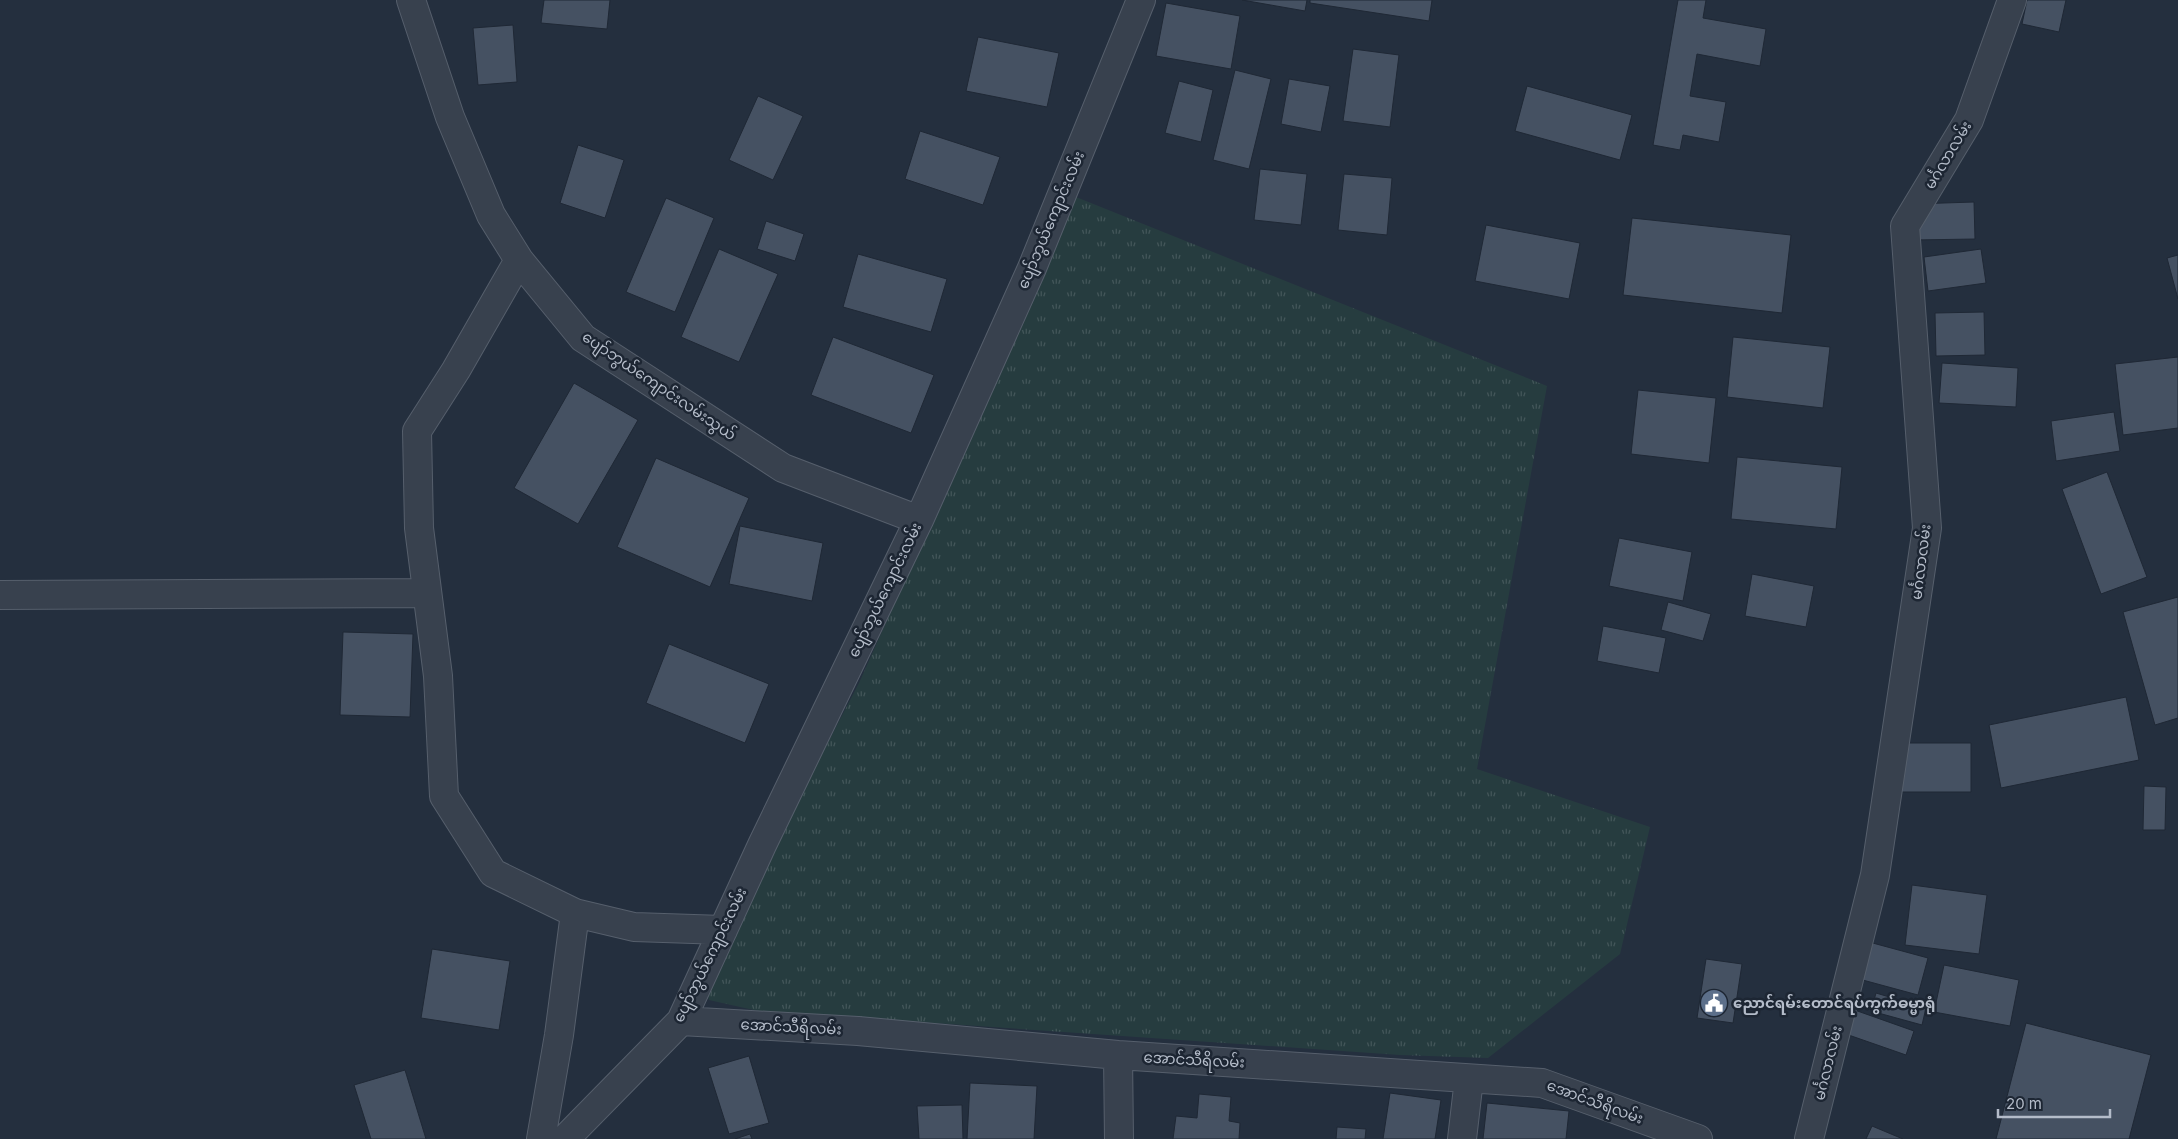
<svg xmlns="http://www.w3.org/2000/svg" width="2178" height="1139" viewBox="0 0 2178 1139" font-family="Inter,'Noto Sans Myanmar',sans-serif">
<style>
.grass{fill:url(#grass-tufts)}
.building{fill:#455162;stroke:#1f2835}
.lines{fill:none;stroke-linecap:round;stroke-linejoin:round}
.minor-casing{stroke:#565f6c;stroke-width:30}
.minor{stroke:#38414e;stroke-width:28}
.labels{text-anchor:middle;stroke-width:5;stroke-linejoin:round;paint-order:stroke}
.street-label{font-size:15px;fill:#b4bcc9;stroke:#1d2633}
.poi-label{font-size:15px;font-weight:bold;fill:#b4bcc9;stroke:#1d2633;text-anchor:start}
</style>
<defs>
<pattern id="grass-tufts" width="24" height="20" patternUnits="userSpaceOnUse" patternTransform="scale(1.25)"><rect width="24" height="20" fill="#263c3f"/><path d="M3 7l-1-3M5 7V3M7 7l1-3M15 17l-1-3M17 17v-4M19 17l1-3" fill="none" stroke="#435659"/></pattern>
</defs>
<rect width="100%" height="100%" fill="#242f3e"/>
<path class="grass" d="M1076 197 1547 386 1477 769 1650 827 1620 954 1488 1058 1400 1055 758 1011 709 1000 703 981 859 683Z"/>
<path class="building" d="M544 0H610L607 29 541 23Z
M1242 0H1307L1305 11Z
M1310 0H1432L1429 21 1310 3Z
M1678 0H1706L1703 18 1766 29 1760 66 1697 54 1690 96 1726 102 1719 142 1683 135 1680 150 1653 145Z
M2027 0H2066L2059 32 2022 24Z
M1166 3 1240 16 1231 69 1156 56Z
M513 25 517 82 478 85 473 28Z
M978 37 1059 53 1047 107 966 91Z
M1353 49 1399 55 1390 127 1343 121Z
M1235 70 1271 79 1249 169 1213 160Z
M1289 79 1330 86 1321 132 1281 124Z
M1179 81 1213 90 1201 142 1165 133Z
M1527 86 1632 115 1620 160 1515 131Z
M758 96 803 116 773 180 729 160Z
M920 131 1000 157 983 205 905 179Z
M578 145 624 160 605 218 560 203Z
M1260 169 1307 174 1301 225 1254 220Z
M1344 174 1392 178 1387 235 1338 230Z
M666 198 714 218 675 312 626 292Z
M1974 202 1975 239 1914 240 1913 204Z
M1632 218 1791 235 1782 313 1623 295Z
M766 221 804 234 795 261 757 249Z
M1486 225 1580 243 1569 299 1475 281Z
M719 249 778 274 739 362 681 337Z
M1981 249 1986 283 1928 291 1924 257Z
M858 254 947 279 931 332 843 307Z
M2178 255V299L2167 258Z
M1984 312 1985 355 1936 356 1935 313Z
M833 337 934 375 911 433 811 395Z
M1733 337 1830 347 1823 408 1727 397Z
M2178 357V428L2123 435 2115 364Z
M1942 363 2018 368 2016 407 1939 403Z
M574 383 638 420 578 524 514 488Z
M1638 390 1716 398 1709 463 1631 454Z
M2114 412 2120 451 2056 461 2051 421Z
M1737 457 1842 467 1836 529 1731 519Z
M656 458 749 498 710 587 617 547Z
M2107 472 2147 577 2101 594 2062 489Z
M740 526 823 543 812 601 729 584Z
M1619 538 1692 552 1683 601 1609 586Z
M1752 574 1814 586 1806 627 1745 616Z
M2178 597V718L2155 725 2123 612Z
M1668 602 1711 614 1703 641 1661 630Z
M1603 626 1666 638 1659 673 1597 661Z
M343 632 413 634 410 717 340 715Z
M669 644 769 684 745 743 646 703Z
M2126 697 2139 760 2001 788 1989 725Z
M1896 743H1971V792H1896Z
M2144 786 2166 787 2165 830H2143Z
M1912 885 1987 895 1979 954 1905 945Z
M1869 942 1928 958 1918 995 1859 979Z
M432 949 510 961 499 1030 421 1018Z
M1706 959 1742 964 1733 1023 1697 1018Z
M1944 965 2019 980 2010 1026 1934 1012Z
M1876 993 1926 1008 1922 1025 1871 1011Z
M1849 1008 1914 1031 1906 1055 1840 1032Z
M2026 1023 2151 1055 2129 1139H1996Z
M749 1056 769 1123 729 1134 708 1068Z
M405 1070 426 1139H371L354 1085Z
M970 1083 1037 1086 1034 1139H967Z
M1390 1093 1441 1100 1435 1139H1383Z
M1199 1094 1231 1097 1229 1121 1240 1123 1239 1139H1173L1176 1116 1197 1118Z
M1487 1103 1569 1111 1566 1139H1483Z
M962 1105 963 1139H919L917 1106Z
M1872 1126 1903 1139H1866Z
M1337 1127 1366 1129 1365 1139H1336Z
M750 1134 752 1139H735Z"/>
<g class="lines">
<g class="minor-casing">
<path id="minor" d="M411 0 450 117 491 215 519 260 583 338 783 468 919 520
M519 260 456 370 417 431 419 528 438 676 444 796 493 873 575 913 559 1035 541 1139
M0 595 427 593
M575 913 634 927 723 930
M681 1021 858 1031 1118 1055 1542 1083 1698 1139
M1118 1055 1119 1139
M565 1139 681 1021 762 845 919 520 1032 268 1141 0
M1462 1139 1469 1079
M1809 1139 1875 875 1927 528 1905 226 1969 120 2012 0"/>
</g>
<use href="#minor" class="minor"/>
</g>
<defs>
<g id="civic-disc" transform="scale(1.4375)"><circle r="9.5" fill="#5c6f8a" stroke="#1d2633"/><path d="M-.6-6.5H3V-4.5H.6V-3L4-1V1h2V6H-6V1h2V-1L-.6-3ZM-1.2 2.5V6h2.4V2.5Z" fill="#fff"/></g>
</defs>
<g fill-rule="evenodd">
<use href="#civic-disc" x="1714" y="1003"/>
</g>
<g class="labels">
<g class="street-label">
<text transform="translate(1948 155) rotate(-59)" y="5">မင်္ဂလာလမ်း</text>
<text transform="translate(1051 220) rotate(-67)" y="5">ပျော်ဘွယ်ကျောင်းလမ်း</text>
<text transform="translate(659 386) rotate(34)" y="5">ပျော်ဘွယ်ကျောင်းလမ်းသွယ်</text>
<text transform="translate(1921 562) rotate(-83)" y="5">မင်္ဂလာလမ်း</text>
<text transform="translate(885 590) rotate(-64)" y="5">ပျော်ဘွယ်ကျောင်းလမ်း</text>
<text transform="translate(710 955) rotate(-64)" y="5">ပျော်ဘွယ်ကျောင်းလမ်း</text>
<text transform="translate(791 1027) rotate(3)" y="5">အောင်သီရိလမ်း</text>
<text transform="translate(1194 1060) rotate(3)" y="5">အောင်သီရိလမ်း</text>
<text transform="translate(1828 1063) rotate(-76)" y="5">မင်္ဂလာလမ်း</text>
<text transform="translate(1595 1102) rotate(20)" y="5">အောင်သီရိလမ်း</text>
</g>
<g class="poi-label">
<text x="1733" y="1008">ညောင်ရမ်းတောင်ရပ်ကွက်ဓမ္မာရုံ</text>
</g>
</g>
<path d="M1998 1109v8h112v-8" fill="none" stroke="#b4bcc9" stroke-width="2.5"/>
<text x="2006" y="1109" font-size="15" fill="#b4bcc9" stroke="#1d2633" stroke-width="4" paint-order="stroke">20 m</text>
</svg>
